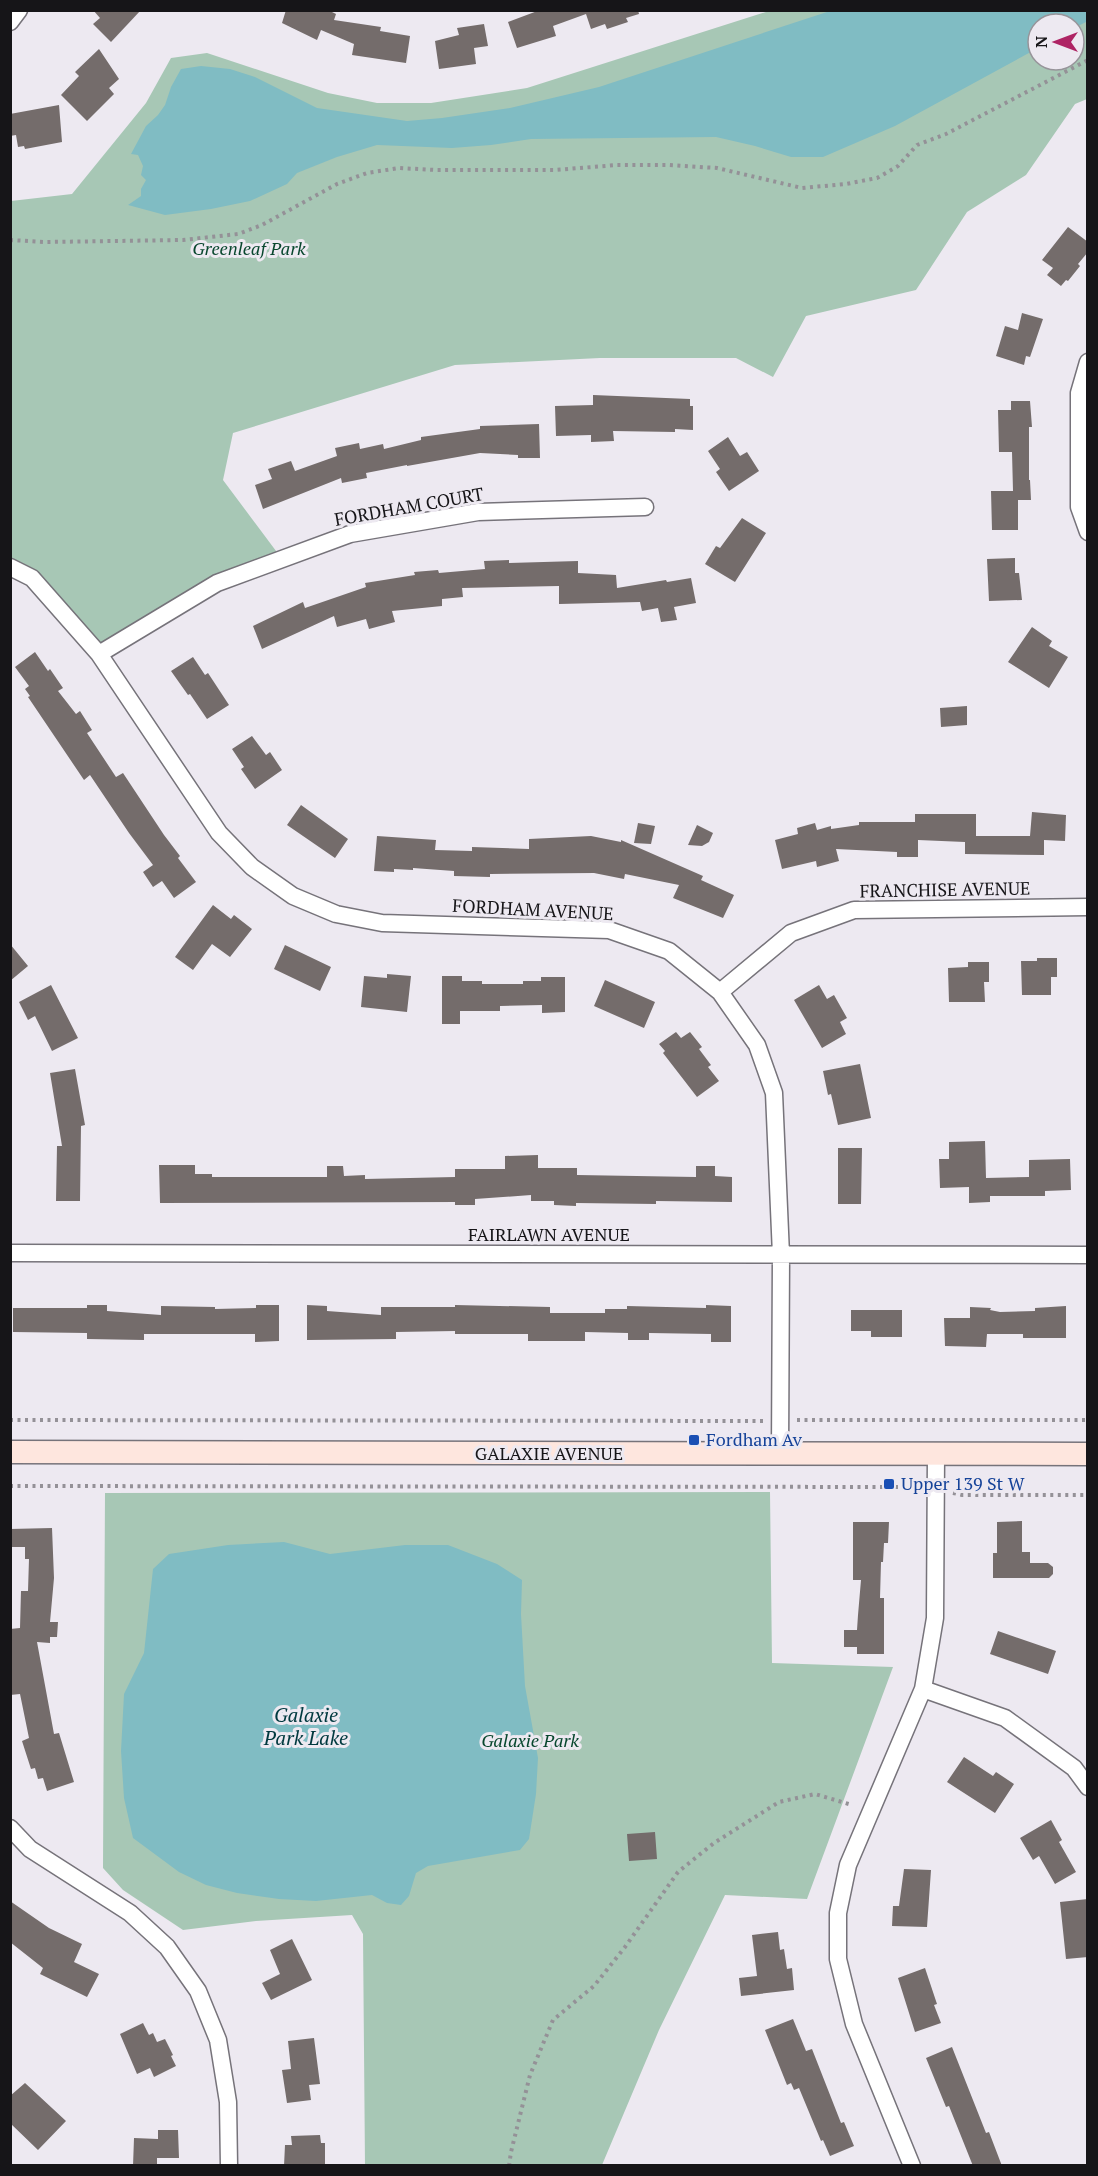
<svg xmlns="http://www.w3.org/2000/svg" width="1098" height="2176" viewBox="0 0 1098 2176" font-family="'PT Serif',serif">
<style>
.green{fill:#a7c7b5;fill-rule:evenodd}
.water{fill:#80bcc3}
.building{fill:#746c6b}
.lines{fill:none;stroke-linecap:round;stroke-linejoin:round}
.street-casing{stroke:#76737a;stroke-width:19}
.secondary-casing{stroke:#76737a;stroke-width:25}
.path{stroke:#949197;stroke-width:4;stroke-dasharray:3 4.5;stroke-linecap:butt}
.street{stroke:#fff;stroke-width:16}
.secondary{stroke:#fee6de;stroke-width:22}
.transit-dot{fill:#1a4fb4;stroke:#ede9f1;stroke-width:2}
.labels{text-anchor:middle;stroke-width:6;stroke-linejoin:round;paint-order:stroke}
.park-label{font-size:18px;font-style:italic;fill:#08472e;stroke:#ede9f1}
.street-label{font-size:18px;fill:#161518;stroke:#ede9f1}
.transit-label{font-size:18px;fill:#164399;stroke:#ede9f1;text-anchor:start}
.water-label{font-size:20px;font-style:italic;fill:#00393f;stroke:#ede9f1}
</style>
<rect width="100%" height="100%" fill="#ede9f1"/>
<path class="green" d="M769 11H1087V99L1075 104 1026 175 967 212 916 290 806 316 773 377 736 358H600L455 365 233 433 223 480 282 559 217 583 99 654 33 578 11 569V201L72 194 146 103 171 58 207 53 328 93 377 103H431L527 88ZM1038 24H1074V60H1038Z
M770 1492 772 1663 893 1667 807 1899 725 1895 659 2030 602 2165H365L363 1934 352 1915 256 1921 183 1930 123 1890 103 1868 105 1493Z"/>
<path class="water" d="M830 11 1087 10 1088 21 1074 28V24H1038V48L895 126 823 157H791L755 146 716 137 531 139 491 145 452 148 377 145 337 157 297 173 287 184 250 201 211 209 165 215 128 205 141 196V189L146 180 141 175 143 166 138 155 131 154 146 126 158 115 165 105 171 87 181 69 201 66 230 69 255 77 317 108 407 121 442 118 510 108 599 87Z
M284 1542 330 1554 405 1545H448L497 1564 522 1580 521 1614 525 1686 538 1758 536 1794 529 1839 520 1850 428 1866 416 1873 409 1896 401 1905 387 1903 372 1895 316 1901 279 1899 237 1893 206 1885 179 1872 133 1838 124 1798 121 1751 124 1694 144 1653 153 1569 169 1554 228 1545Z"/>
<path class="building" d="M93 10H141L111 42 93 24 100 18Z
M286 10H328L336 14 334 20 381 27 380 31 410 36 406 63 352 55 354 44 321 30 317 40 282 23Z
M540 10H638L639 14 626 18 628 22 607 29 605 24 591 29 586 14 553 26 556 36 517 48 508 22Z
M484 24 488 46 474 48 476 64 439 69 435 41 459 35 457 28Z
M99 49 119 79 109 88 114 94 87 121 61 95 79 76 75 72Z
M59 105 62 142 25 149 24 146 18 147 16 135 10 136V114Z
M1068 227 1088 242V252L1078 264 1080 266 1068 281 1066 280 1061 286 1047 275 1053 268 1042 260Z
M1022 313 1043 319 1030 357 1026 356 1024 365 996 356 1005 326 1018 330Z
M593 395 690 399V406H693V430L675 429V432L613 431 614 441 591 442V435L556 436 555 406 593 405Z
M1011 401H1030L1032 427H1029V480H1030L1031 500H1018V530H992L991 491H1013L1012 452H999L998 410H1011Z
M539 424 540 458H518V455L480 453 407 466V465L366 473 367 478 342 483 341 478 263 509 255 485 272 479 268 469 291 461 295 471 337 456 335 448 359 443 360 449 383 444 384 449 421 440V437L480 429V426Z
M728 437 740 456 747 452 759 471 729 491 716 472 720 469 708 451Z
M742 518 766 533 735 582 705 564 716 546 720 548Z
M1015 558V573H1019L1022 600 989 601 987 559Z
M509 560V563L578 561V573L616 575 617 588 666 580 667 582 691 578 696 603 674 607 677 620 661 622 658 608 642 611 640 602 559 604V586L462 588 463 597 442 599V606L392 611 395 622 369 629 366 619 337 627 334 616 262 649 253 626 303 602 305 608 366 587 365 583 415 575 414 572 438 570 439 573 485 569 484 561Z
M1032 627 1052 641 1049 646 1068 657 1049 688 1008 662Z
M35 652 48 671 50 669 63 688 58 691 76 714 80 711 92 730 87 733 116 777 123 773 164 835 180 856 178 858 196 882 174 898 162 881 153 887 143 872 153 865 129 833 90 775 84 780 28 697 30 696 25 689 29 686 15 667Z
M193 657 205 675 208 673 229 705 207 719 190 694 188 695 171 671Z
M967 706V725L941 727 940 708Z
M252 736 266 755 270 752 282 770 255 789 241 769 244 767 232 749Z
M301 805 348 839 335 858 287 825Z
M1032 812 1066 815 1065 841 1044 840V855L965 854V842L918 840V857H897V852L836 849 839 861 817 867 816 861 782 869 775 840 798 834 797 828 815 823 817 830 831 826V829L859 825V822H915V814H976V836H1030Z
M638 823 655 826 651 844 634 843Z
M697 825 713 833 709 842 702 846 688 845Z
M377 836 436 840 435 850 472 851V847L529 849V839L591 836 621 842V840L703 876 701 880 734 895 723 918 673 898 679 885 625 874 624 879 594 873 490 874V877L454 876V871L413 868V870L394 869V872L374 871Z
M213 905 231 919 234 915 252 929 230 957 212 944 193 970 175 957Z
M10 944 28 966 10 981Z
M285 945 331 967 320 991 274 969Z
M1037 958H1057V977H1051V995H1022L1021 961H1037Z
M968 962H989V982H984L985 1002H949L948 968 968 967Z
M387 974 411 976 407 1012 361 1007 364 976 387 978Z
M442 976H462V981H482V984H523V981H541V977H565V1012L542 1013V1005L500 1006V1011H460V1024H442Z
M605 980 655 1002 644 1028 594 1006Z
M51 985 78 1038 52 1051 35 1016 28 1020 19 1002Z
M819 985 827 999 834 995 847 1018 840 1022 846 1034 822 1048 794 1000Z
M676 1032 681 1038 690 1032 702 1047 699 1049 711 1065 708 1067 719 1081 697 1097 663 1053 665 1051 659 1044Z
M860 1064 871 1118 838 1125 831 1094 828 1095 823 1071Z
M75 1069 85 1125 81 1126 80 1201H56L57 1146H62L50 1073Z
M985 1141 986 1178 1029 1177V1160L1070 1159 1071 1190 1045 1191V1196H990V1202L969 1203V1187L940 1188 939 1159H949V1142Z
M838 1148H862L861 1204H838Z
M538 1155V1168H577V1175L696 1177V1166H715V1176L732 1177V1202L656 1201V1204L576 1203V1206L554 1205V1201H531V1195L475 1199V1205H455V1202L160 1203 159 1165H195V1174H212V1177H327V1166H343L344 1176 365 1175V1179L455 1177V1169H505V1156Z
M87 1305H107V1311L161 1315V1306L215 1307V1309L256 1308V1305H279V1341L255 1342V1334H144V1340L87 1339V1333L13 1332V1308H87Z
M307 1305 327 1306V1311L381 1315V1307H455V1305L550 1307V1313H605V1309H627V1306L706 1308V1305L731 1306V1342H711V1334L649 1333V1340H628V1333L585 1332V1341H528V1334H455V1331L396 1332V1339L307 1340Z
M1066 1306V1338H1023V1334H987L986 1347 945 1346 944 1318H970V1307L991 1308 990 1310 1000 1312 1035 1311V1308Z
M851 1310H902V1337H871V1331H851Z
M1022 1521V1552H1030V1563H1048L1053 1567V1574L1049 1578H993V1553H997V1522Z
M853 1522H889L888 1543H884L883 1562H881L880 1598H884V1654H857V1647H844V1630H857L858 1615 861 1580H853Z
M52 1528 54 1578 50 1622H58L57 1637H50V1643L37 1642 54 1734 59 1733 74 1782 47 1791 43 1778 38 1779 35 1768 31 1769 22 1741 29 1738 20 1694 10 1695V1629L20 1628 21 1591H28L29 1559H25V1547H10V1529Z
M998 1631 1056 1651 1048 1674 990 1654Z
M964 1757 993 1776 996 1772 1014 1784 995 1813 947 1782Z
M1051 1820 1062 1840 1059 1842 1076 1872 1055 1884 1039 1856 1033 1860 1020 1838Z
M655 1832 657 1859 629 1861 627 1834Z
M904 1869 931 1870 927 1927 892 1926 893 1906H899Z
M1088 1899V1957L1066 1959 1060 1902Z
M10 1901 49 1928 82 1944 74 1962 99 1974 87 1997 40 1974 43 1968 10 1942Z
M778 1932 780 1950 784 1949 787 1969 792 1968 794 1990 741 1996 739 1978 757 1976 752 1935Z
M292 1939 312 1980 271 2000 262 1983 280 1974 270 1950Z
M925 1968 937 2004 934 2005 941 2023 915 2032 898 1978Z
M793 2019 806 2051 812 2049 841 2123 844 2122 854 2146 830 2156 823 2140 821 2141 799 2088 794 2090 791 2083 787 2085 765 2030Z
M143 2023 149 2035 153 2033 157 2042 165 2039 173 2055 171 2056 176 2066 154 2077 150 2068 137 2074 120 2034Z
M314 2038 320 2084 309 2085 311 2100 287 2103 282 2070 291 2069 288 2041Z
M952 2047 986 2133 989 2132 1002 2166H973L949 2106 946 2107 926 2058Z
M25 2083 66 2121 38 2150 10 2123V2096Z
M158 2130H178L179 2158H157V2166H133L134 2138 158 2139Z
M320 2135 321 2143H325V2166H284L285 2145H292L291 2136Z"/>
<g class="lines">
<g class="street-casing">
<path id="street" d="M10 22 19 10
M1088 362 1079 393V507L1088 532
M10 567 32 578 99 654 219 833 252 867 293 896 336 914 382 923 609 930 669 951 720 992 757 1045 774 1093 781 1255 780 1454
M99 654 217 583 350 534 478 512 645 507
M720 992 791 933 854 910 1088 907
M10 1253 1088 1255
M923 1689 1005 1718 1074 1768 1088 1787
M10 1828 30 1849 130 1913 167 1947 198 1991 218 2040 228 2102 229 2166
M912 2166 854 2024 838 1959V1913L848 1865 923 1689 935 1618 936 1454"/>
</g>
<g class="secondary-casing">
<path id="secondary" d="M10 1452 1088 1454"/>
</g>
<path class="path" d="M10 240 45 242 183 240 238 234 262 225 337 184 367 173 399 168 436 170H555L617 165H668L717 168 802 188 846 184 877 178 898 166 917 145 946 134 1088 60
M10 1420 766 1421
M797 1420H1088
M10 1486 919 1487
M953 1493 962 1495H1088
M509 2166 511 2152 530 2075 553 2020 594 1986 625 1947 678 1872 714 1843 779 1802 815 1794 852 1805"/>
<use href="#street" class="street"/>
<use href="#secondary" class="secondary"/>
</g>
<g class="transit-dot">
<rect x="688" y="1434" width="12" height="12" rx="3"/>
<rect x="883" y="1478" width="12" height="12" rx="3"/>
</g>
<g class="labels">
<g class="park-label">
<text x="249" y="255">Greenleaf Park</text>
<text x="530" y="1747">Galaxie Park</text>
</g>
<g class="street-label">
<text transform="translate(409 507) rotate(-10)" y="6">FORDHAM COURT</text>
<text transform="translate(945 890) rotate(-1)" y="6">FRANCHISE AVENUE</text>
<text transform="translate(533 910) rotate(3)" y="6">FORDHAM AVENUE</text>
<text x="549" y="1241">FAIRLAWN AVENUE</text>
<text x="549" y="1460">GALAXIE AVENUE</text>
</g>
<g class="transit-label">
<text x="706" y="1446">Fordham Av</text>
<text x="901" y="1490">Upper 139 St W</text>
</g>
<g class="water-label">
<text x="306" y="1722">Galaxie<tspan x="306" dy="23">Park Lake</tspan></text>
</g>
</g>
<rect width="1098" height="2176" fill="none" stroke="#161518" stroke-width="24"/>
<g transform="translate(1056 42) rotate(270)"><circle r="28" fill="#ede9f1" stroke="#97949a" stroke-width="1.5"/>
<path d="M0-4.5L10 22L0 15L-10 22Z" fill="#ae2464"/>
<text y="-9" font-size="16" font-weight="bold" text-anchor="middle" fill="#161518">N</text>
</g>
</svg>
